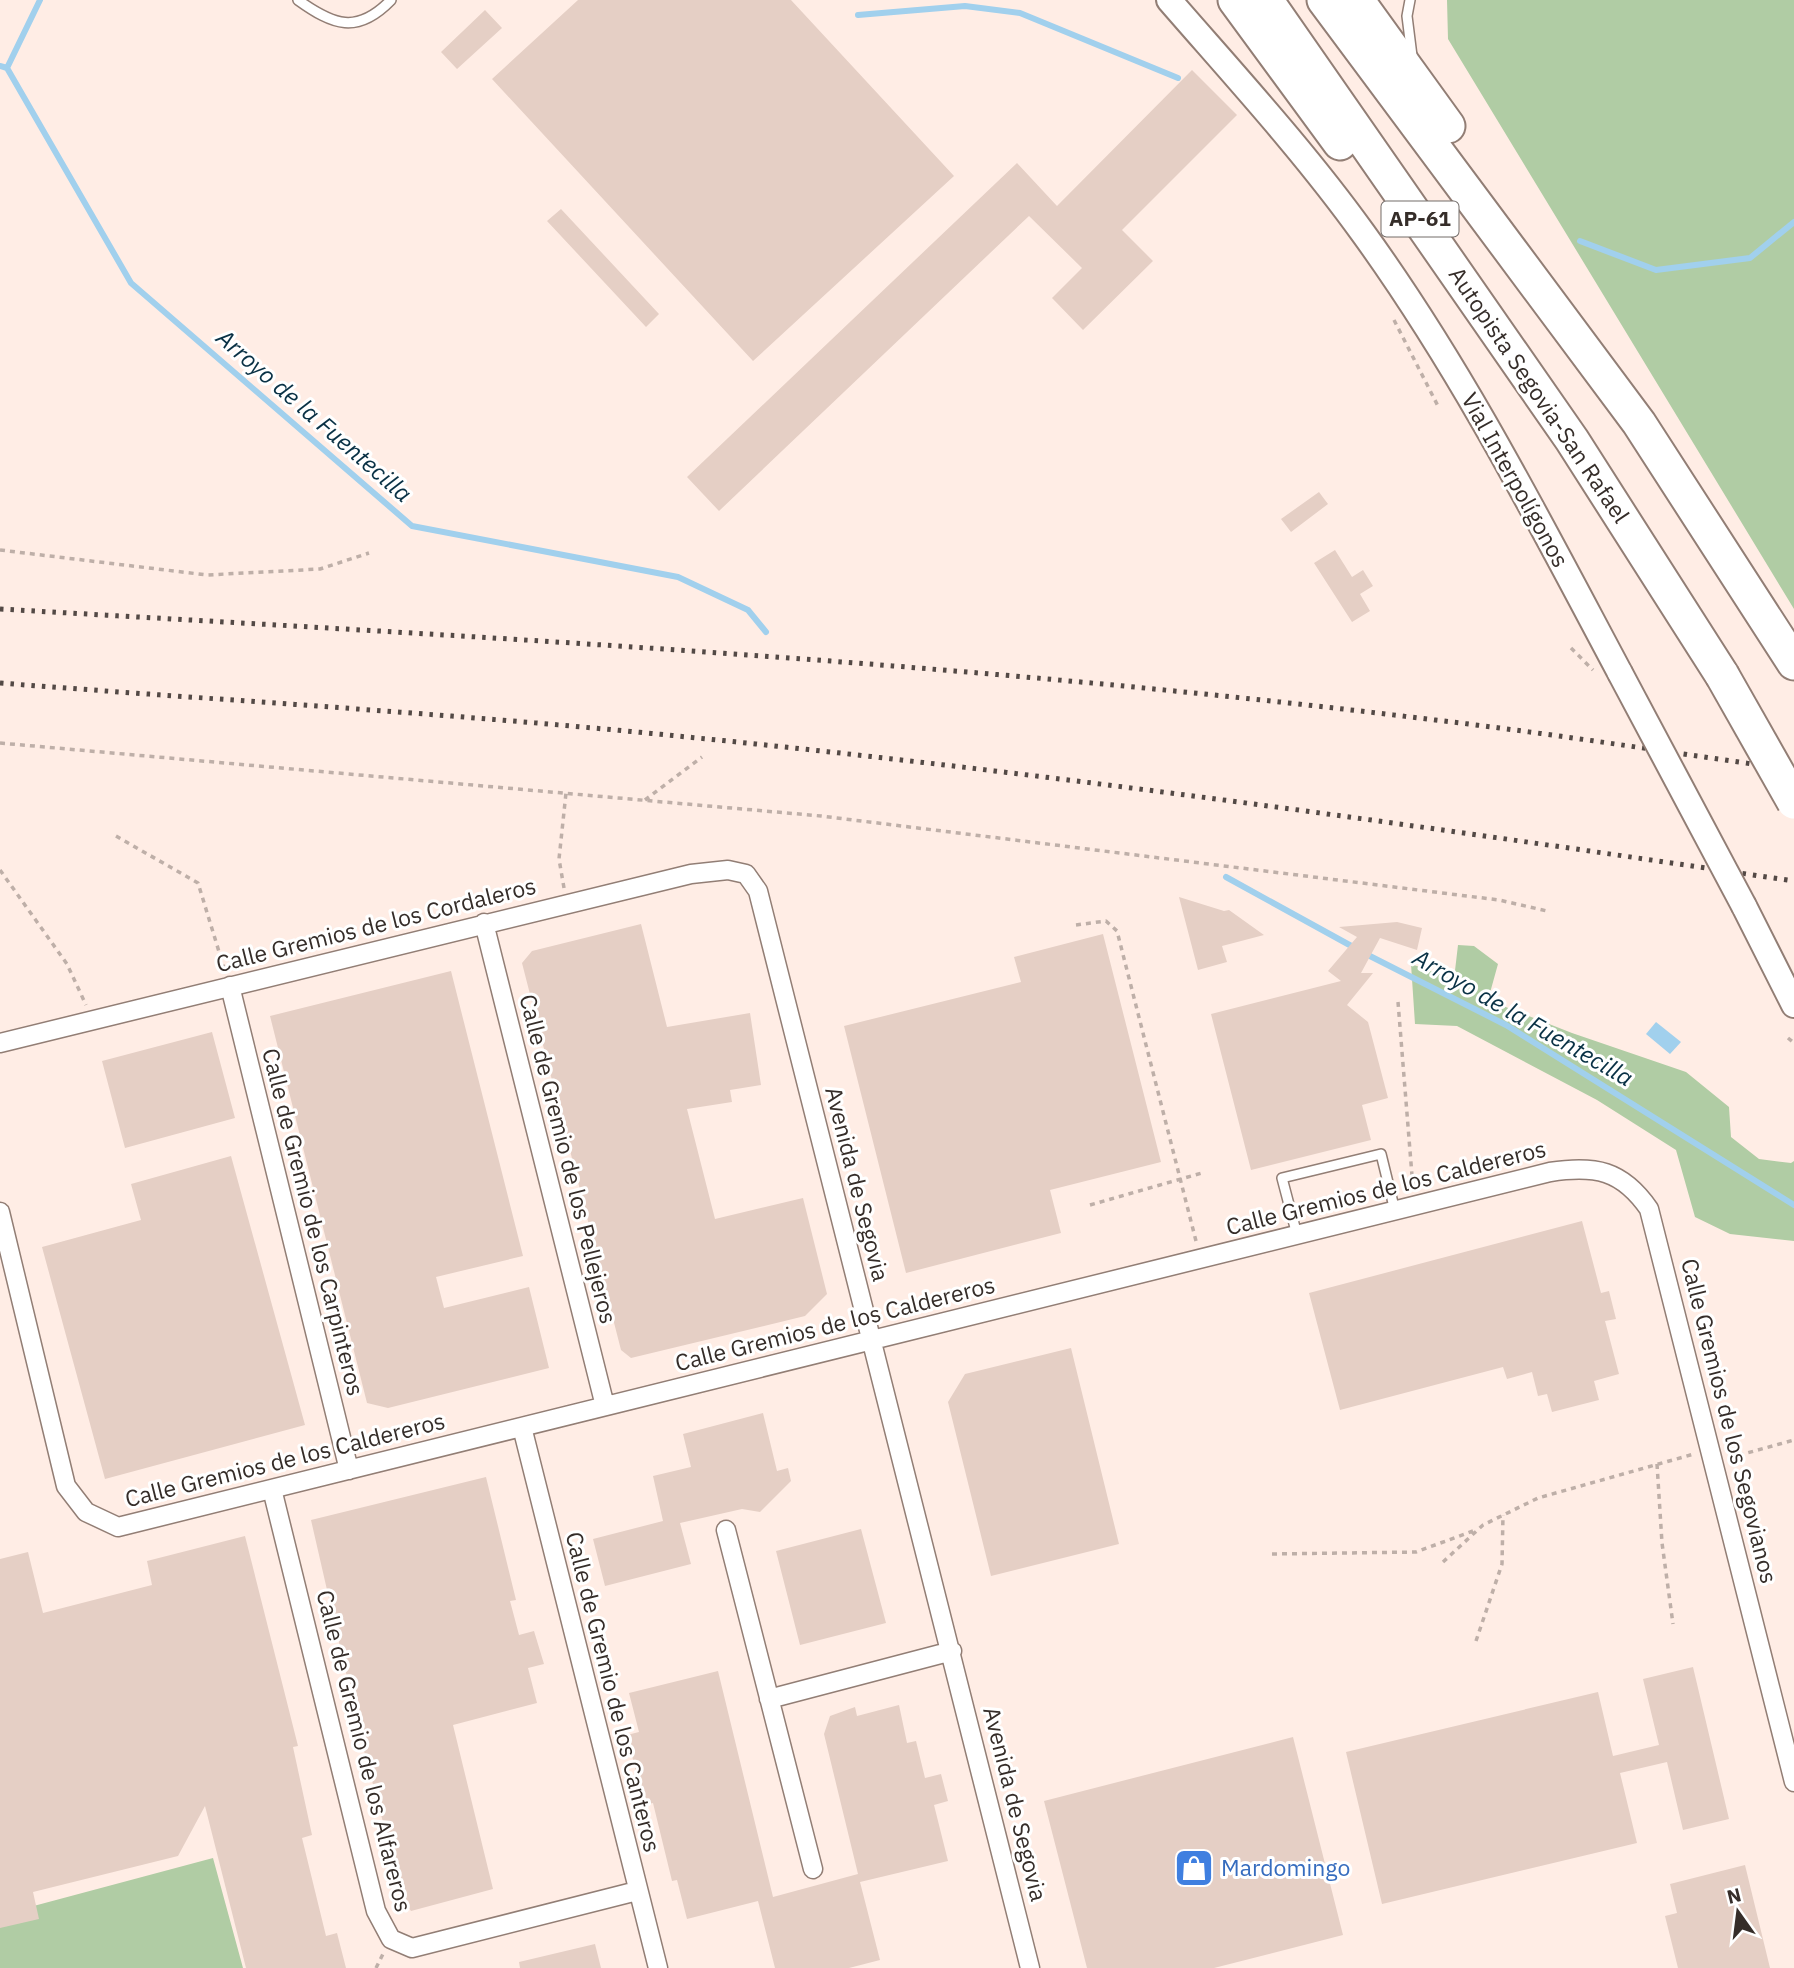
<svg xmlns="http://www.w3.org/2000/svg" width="1794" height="1968" viewBox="0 0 1794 1968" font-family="'IBM Plex Sans',sans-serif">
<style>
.green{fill:#b0cca4}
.water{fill:#a1d0ed}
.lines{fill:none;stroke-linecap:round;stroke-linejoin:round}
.stream{stroke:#a1d0ed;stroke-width:6}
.building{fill:#e5cfc5}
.service-casing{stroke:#927e75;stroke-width:12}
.minor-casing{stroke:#927e75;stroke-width:21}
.secondary-casing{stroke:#927e75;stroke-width:28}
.motorway-casing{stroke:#927e75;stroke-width:37}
.path{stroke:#beafa8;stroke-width:3.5;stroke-dasharray:5 5;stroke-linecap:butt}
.service{stroke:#fff;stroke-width:9}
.minor{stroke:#fff;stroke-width:18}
.secondary{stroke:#fff;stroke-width:24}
.motorway{stroke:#fff;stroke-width:33}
.rail{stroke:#534945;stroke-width:5;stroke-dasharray:3.5 7;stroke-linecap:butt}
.secondary-bridge-casing{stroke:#927e75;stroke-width:28;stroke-linecap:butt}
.motorway-bridge-casing{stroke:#927e75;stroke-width:37;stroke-linecap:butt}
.secondary-bridge{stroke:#fff;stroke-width:24}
.motorway-bridge{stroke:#fff;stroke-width:33}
.labels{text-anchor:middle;stroke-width:6;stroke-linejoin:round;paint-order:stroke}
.shield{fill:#fff;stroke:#726c69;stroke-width:2}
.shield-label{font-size:21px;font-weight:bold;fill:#352d29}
.street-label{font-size:23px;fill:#352d29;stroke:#fff}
.shop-label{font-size:23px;fill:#366cbe;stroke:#fff;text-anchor:start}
.water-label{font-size:24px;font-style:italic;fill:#093145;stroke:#fff}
</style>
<rect width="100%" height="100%" fill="#ffede5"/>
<path class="green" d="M1447 0H1794V609L1448 39Z
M1458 945 1474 946 1498 964 1488 1000 1572 1033 1686 1072 1729 1107 1731 1137 1759 1159 1791 1163 1794 1161V1241L1730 1234 1695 1217 1676 1150 1597 1100 1457 1026 1415 1024 1411 964 1454 979Z
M213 1858 243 1968H0V1915Z"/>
<path class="water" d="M1656 1022 1681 1042 1670 1054 1646 1034Z"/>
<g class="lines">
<path class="stream" d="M858 15 965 6 1020 13 1178 78
M0 66 7 68 131 283 412 526 678 577 748 610 766 632
M7 68 40 0
M1580 241 1656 270 1750 258 1794 222
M1226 877 1355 948
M1364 953 1506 1025 1794 1205"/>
</g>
<path class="building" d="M578 0H791L954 176 753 361 492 79Z
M485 10 502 28 457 69 441 52Z
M1192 70 1237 115 1122 230 1153 261 1083 330 1052 298 1082 268 1029 216 719 511 687 477 1017 163 1057 206Z
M561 209 659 314 646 327 547 221Z
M1319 492 1328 504 1291 532 1281 519Z
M1335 550 1352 577 1363 570 1373 586 1360 594 1370 611 1352 622 1314 563Z
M1179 897 1224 911 1229 910 1264 935 1222 946 1227 962 1198 970Z
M1397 922 1422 928 1417 950 1380 938 1361 973H1373L1347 1005 1368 1022 1388 1098 1362 1105 1371 1140 1251 1170 1211 1014 1341 981 1328 971 1357 937 1339 927Z
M641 924 667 1027 750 1013 761 1085 730 1090 732 1102 687 1109 715 1219 803 1198 827 1294 805 1316 631 1358 621 1350 522 963 532 951Z
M1103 934 1161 1162 1050 1190 1061 1233 906 1273 844 1026 1021 982 1014 957Z
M451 971 523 1256 436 1277 444 1308 529 1287 549 1368 388 1408 367 1403 270 1016Z
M212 1032 235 1118 125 1148 102 1061Z
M231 1156 305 1425 105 1479 42 1247 141 1220 131 1184Z
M1582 1221 1601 1293 1609 1291 1616 1319 1605 1321 1619 1374 1594 1381 1599 1400 1552 1412 1547 1394 1538 1396 1532 1372 1507 1379 1503 1367 1340 1410 1309 1293Z
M1071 1348 1119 1544 991 1576 948 1402 965 1374Z
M763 1413 777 1471 788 1468 791 1481 760 1512 742 1509 680 1523 691 1564 605 1586 593 1539 663 1521 653 1476 691 1467 683 1434Z
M486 1477 516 1600 510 1601 519 1635 534 1631 544 1664 528 1668 537 1703 453 1725 493 1889 411 1911 404 1901 363 1747 311 1520Z
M861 1529 886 1623 800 1645 776 1551Z
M245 1536 298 1746 293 1747 312 1835 302 1838 326 1936 337 1933 346 1968H246L205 1806 178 1856 33 1892 39 1919 0 1928V1559L28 1552 43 1613 152 1585 147 1561Z
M1693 1667 1729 1819 1683 1830 1667 1762 1620 1773 1637 1843 1382 1904 1346 1752 1598 1692 1613 1756 1659 1745 1643 1679Z
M718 1671 773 1897 858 1874 824 1734 830 1716 855 1707 857 1716 899 1705 907 1743 916 1741 925 1778 941 1774 948 1801 934 1805 948 1861 860 1882 880 1960 849 1968H775L758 1901 687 1919 677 1880 672 1881 653 1803 644 1805 627 1735 639 1732 629 1693Z
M1293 1737 1343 1935 1214 1968H1087L1044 1801Z
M1745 1865 1770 1968H1678L1665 1916 1677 1913 1670 1884Z
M595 1944 601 1968H520L519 1962Z"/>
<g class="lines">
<g class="service-casing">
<path id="service" d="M298 0C333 25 357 35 391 0
M1410 0 1407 16 1412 56
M1297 1235 1282 1178 1381 1154 1395 1211"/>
</g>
<g class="minor-casing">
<path id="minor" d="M484 923 605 1406
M230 986 349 1470
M0 1043 691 874 728 870 746 874 758 891 1030 1968
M0 1212 66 1486 86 1512 118 1527 1550 1172C1595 1165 1622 1170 1649 1209L1794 1782
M522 1427 658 1968
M272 1489 376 1911 391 1939 412 1948 637 1891
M726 1530 813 1869
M769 1699 952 1651"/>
</g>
<g class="secondary-casing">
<path id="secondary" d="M1169 0C1235 76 1304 151 1363 233 1463 371 1540 523 1620 673
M1744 906 1794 1005"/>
</g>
<g class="motorway-casing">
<path id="motorway" d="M1235 0 1340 143
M1266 0 1572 440 1722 675
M1324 0 1639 423 1794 663
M1357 0 1448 126"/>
</g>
<path class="path" d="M1394 320 1439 408
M0 550 207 575 320 569 369 553
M1571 648 1593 670
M0 743 821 816 1499 900 1547 911
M645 800 702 757
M116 836 198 883 224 968
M0 870 67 964 86 1005
M564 888 559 859 566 793
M1076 925 1106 921 1117 931 1196 1241
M1398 1002 1413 1188
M1788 1038 1794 1043
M1090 1205 1202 1173
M1729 1458 1794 1440
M1657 1464 1662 1543 1673 1624
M1272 1554 1416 1552 1473 1531
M1443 1562 1483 1525 1538 1498 1694 1454
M1476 1641 1502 1564 1503 1515
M376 1968 383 1954"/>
<use href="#service" class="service"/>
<use href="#minor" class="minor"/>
<use href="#secondary" class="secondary"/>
<use href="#motorway" class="motorway"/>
<path class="rail" d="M0 609C479 637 959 661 1435 720 1555 734 1674 753 1794 770
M0 683C205 699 411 711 615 730 1010 767 1402 823 1794 881"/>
<g class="secondary-bridge-casing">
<path id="secondary-bridge" d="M1620 673 1744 906"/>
</g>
<g class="motorway-bridge-casing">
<path id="motorway-bridge" d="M1722 675 1794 802"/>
</g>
<use href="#secondary-bridge" class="secondary-bridge"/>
<use href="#motorway-bridge" class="motorway-bridge"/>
</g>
<defs>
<g id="shop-square" transform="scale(2.0125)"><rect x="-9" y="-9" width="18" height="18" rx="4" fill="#3f7fe0" stroke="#fff"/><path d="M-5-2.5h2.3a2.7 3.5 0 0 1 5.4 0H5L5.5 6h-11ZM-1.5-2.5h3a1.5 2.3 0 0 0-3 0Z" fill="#fff"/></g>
</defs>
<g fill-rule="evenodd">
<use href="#shop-square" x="1194" y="1868"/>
</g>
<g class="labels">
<rect class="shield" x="1381.5" y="201.5" width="77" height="35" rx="5"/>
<g class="shield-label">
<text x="1420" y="226">AP-61</text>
</g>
<g class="street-label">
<text transform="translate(1539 395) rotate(56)" y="8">Autopista Segovia-San Rafael</text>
<text transform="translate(1515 480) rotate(61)" y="8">Vial Interpolígonos</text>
<text transform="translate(376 925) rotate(-14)" y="8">Calle Gremios de los Cordaleros</text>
<text transform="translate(568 1159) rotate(76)" y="8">Calle de Gremio de los Pellejeros</text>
<text transform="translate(857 1184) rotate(76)" y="8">Avenida de Segovia</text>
<text transform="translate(1386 1188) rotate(-14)" y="8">Calle Gremios de los Caldereros</text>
<text transform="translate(313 1222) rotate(76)" y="8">Calle de Gremio de los Carpinteros</text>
<text transform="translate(835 1324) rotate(-14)" y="8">Calle Gremios de los Caldereros</text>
<text transform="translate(1729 1421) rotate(76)" y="8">Calle Gremios de los Segovianos</text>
<text transform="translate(285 1460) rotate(-14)" y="8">Calle Gremios de los Caldereros</text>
<text transform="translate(613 1692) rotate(76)" y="8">Calle de Gremio de los Canteros</text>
<text transform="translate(364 1751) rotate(76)" y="8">Calle de Gremio de los Alfareros</text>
<text transform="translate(1015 1804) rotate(76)" y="8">Avenida de Segovia</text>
</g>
<g class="shop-label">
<text x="1221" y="1876">Mardomingo</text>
</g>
<g class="water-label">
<text transform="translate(314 416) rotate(41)" y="8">Arroyo de la Fuentecilla</text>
<text transform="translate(1523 1018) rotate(30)" y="8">Arroyo de la Fuentecilla</text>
</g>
</g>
<g transform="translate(1738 1912) rotate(346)" stroke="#ffffff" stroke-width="5" paint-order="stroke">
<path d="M0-5L12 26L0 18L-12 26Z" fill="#352d29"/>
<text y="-10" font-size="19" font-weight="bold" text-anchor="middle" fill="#352d29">N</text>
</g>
</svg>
